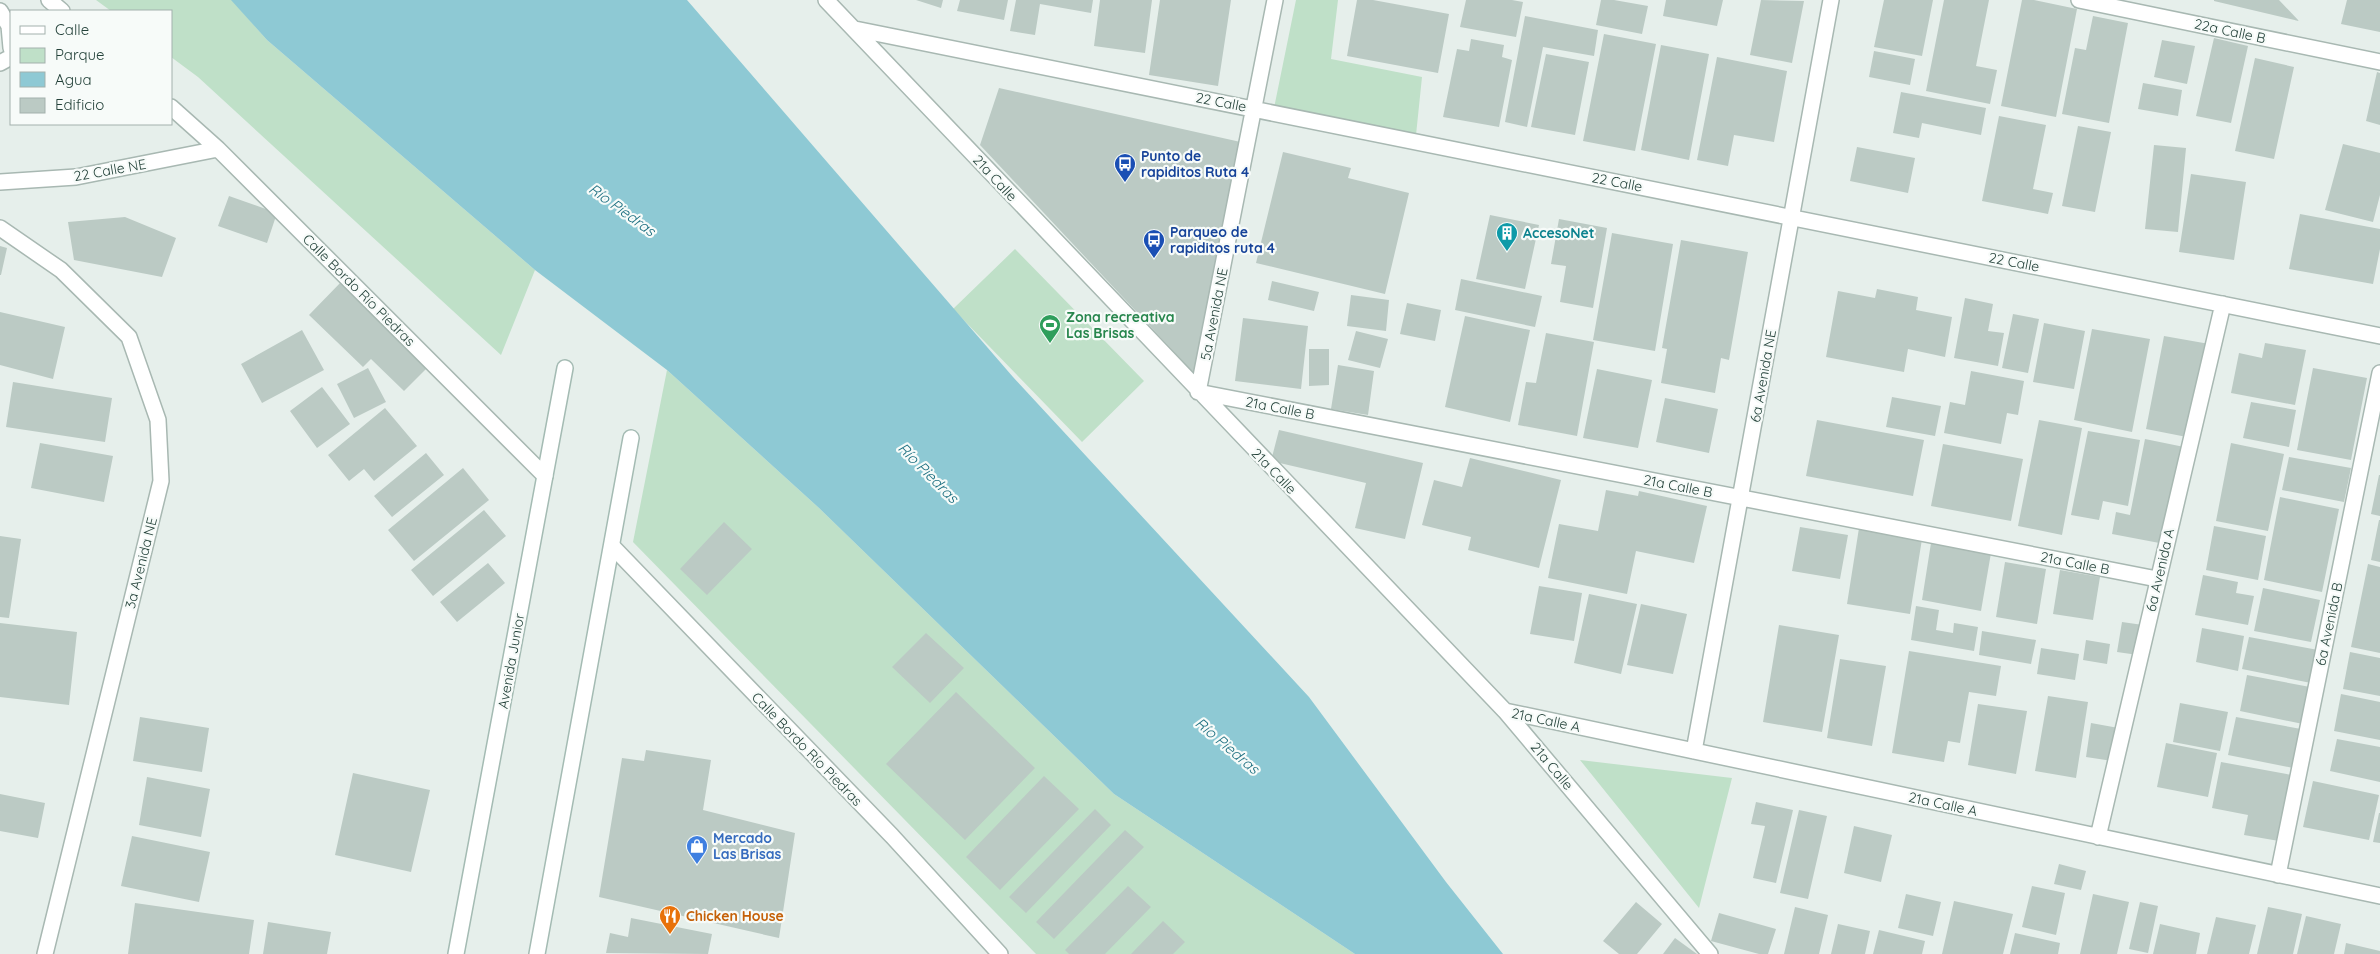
<svg xmlns="http://www.w3.org/2000/svg" width="2380" height="954" viewBox="0 0 2380 954" font-family="Quicksand,sans-serif">
<style>
.green{fill:#bfe0c8}
.water{fill:#8ec9d4}
.building{fill:#bbcac4}
.lines{fill:none;stroke-linecap:round;stroke-linejoin:round}
.lane-casing{stroke:#a8b8b2;stroke-width:18}
.street-casing{stroke:#a8b8b2;stroke-width:18}
.secondary-casing{stroke:#a4bbb3;stroke-width:18}
.lane{stroke:#fff;stroke-width:15}
.street{stroke:#fff;stroke-width:15}
.secondary{stroke:#fff;stroke-width:15}
.labels{text-anchor:middle;stroke-width:4.5;stroke-linejoin:round;paint-order:stroke}
.street-label{font-size:14px;fill:#24423a;stroke:#f7fbf9}
.transit-label{font-size:14px;font-weight:bold;fill:#164399;stroke:#f7fbf9;text-anchor:start}
.culture-label{font-size:14px;font-weight:bold;fill:#0d838f;stroke:#f7fbf9;text-anchor:start}
.leisure-label{font-size:14px;font-weight:bold;fill:#27864d;stroke:#f7fbf9;text-anchor:start}
.shop-label{font-size:14px;font-weight:bold;fill:#366cbe;stroke:#f7fbf9;text-anchor:start}
.food-label{font-size:14px;font-weight:bold;fill:#c56008;stroke:#f7fbf9;text-anchor:start}
.water-label{font-size:15px;font-style:italic;fill:#1c6f80;stroke:#f7fbf9}
</style>
<rect width="100%" height="100%" fill="#e6efeb"/>
<path class="green" d="M96 0H232L267 40 535 270 501 355 198 77 171 57V11H111Z
M1296 0H1338L1331 59 1422 77 1416 135 1274 108Z
M1015 249 1144 381 1082 442 953 309Z
M667 370 819 508 1114 794 1355 954H1036L633 542Z
M1580 760 1732 778 1699 908Z"/>
<path class="water" d="M231 0H687L1013 377 1309 697 1446 882 1503 954H1355L1114 794 819 508 667 370 535 270 267 40Z"/>
<path class="building" d="M916 0H943L941 8Z
M960 0H1008L1004 20 957 11Z
M1016 0H1093L1091 13 1040 4 1035 35 1010 31Z
M1100 0H1152L1145 53 1094 46Z
M1160 0H1231L1218 86 1149 75Z
M1357 0H1373L1449 14 1438 73 1347 56Z
M1466 0H1512L1523 2 1516 37 1460 27Z
M1601 0H1614L1648 6 1642 34 1596 25Z
M1666 0H1723L1717 26 1663 16Z
M1761 0 1804 1 1792 63 1750 55Z
M1884 0H1933L1922 56 1874 47Z
M1944 0H1989L1976 66 1997 70 1990 104 1926 91Z
M2022 0H2034L2077 9 2056 117 2001 106Z
M2279 0 2299 21 2214 1V0Z
M2347 0H2380V32L2341 24Z
M1525 16 1598 30 1594 56 1543 47 1527 127 1505 122Z
M2093 16 2128 23 2109 123 2062 114 2075 48 2086 50Z
M1604 34 1656 44 1635 151 1583 141Z
M2214 38 2248 46 2231 123 2196 116Z
M1471 39 1504 45 1502 57 1512 60 1499 127 1443 117 1457 49 1469 51Z
M2162 40 2195 46 2187 84 2154 77Z
M1661 45 1709 54 1689 160 1641 150Z
M1874 51 1915 59 1910 85 1869 77Z
M1546 54 1589 62 1575 135 1531 127Z
M1717 57 1787 71 1774 142 1734 135 1728 166 1697 160Z
M2255 58 2294 67 2274 159 2235 151Z
M2377 72 2380 73V125L2366 121Z
M2143 83 2182 90 2178 116 2138 109Z
M999 88 1245 143 1194 373 980 145Z
M1901 92 1986 108 1981 135 1922 123 1919 138 1893 133Z
M1999 116 2046 125 2033 189 2053 193 2048 214 1982 201Z
M2078 126 2111 132 2095 212 2062 206Z
M2343 144 2380 153V195L2373 222 2325 210Z
M2154 145 2186 148 2178 232 2145 229Z
M1857 147 1915 158 1908 193 1850 181Z
M1283 152 1351 168 1348 178 1409 193 1385 294 1256 263Z
M2191 174 2246 182 2234 260 2179 252Z
M229 196 277 213 267 243 218 226Z
M2300 214 2380 229V249L2373 284 2289 269Z
M1490 215 1539 225 1525 289 1476 279Z
M125 217 176 238 162 277 74 260 68 222Z
M1559 219 1607 228 1593 308 1560 302 1566 266 1551 264Z
M1612 233 1673 244 1655 351 1593 340Z
M1681 240 1748 252 1729 360 1721 358 1715 393 1661 383 1667 349 1662 348Z
M0 246 7 248 1 275H0Z
M1461 279 1542 296 1535 327 1455 310Z
M342 281 430 365 404 391 371 359 363 367 309 315Z
M1272 281 1319 292 1314 311 1268 300Z
M1877 289 1918 297 1916 310 1952 317 1945 357 1908 349 1904 372 1826 357 1838 291 1875 298Z
M1351 295 1389 300 1386 331 1347 326Z
M1965 298 1993 304 1988 331 2004 333 1998 366 1954 358Z
M1407 303 1441 310 1435 341 1400 334Z
M0 312 65 327 53 379 0 365Z
M2013 314 2039 319 2028 373 2002 368Z
M1465 316 1530 330 1510 422 1445 407Z
M1243 318 1308 326 1301 389 1235 381Z
M2044 323 2085 331 2074 389 2033 382Z
M2092 329 2150 339 2132 432 2074 420Z
M302 330 324 370 262 403 241 364Z
M1356 331 1388 339 1380 368 1348 360Z
M1546 333 1594 342 1577 436 1518 425 1526 382 1536 383Z
M2164 336 2215 345 2197 439 2146 429Z
M2265 343 2306 350 2295 405 2231 393 2239 353 2262 358Z
M1309 349H1329V385L1309 386Z
M1338 365 1374 371 1368 415 1331 409Z
M368 368 386 402 354 418 337 384Z
M2313 368 2367 378 2351 460 2297 450Z
M1597 369 1652 380 1638 448 1583 438Z
M1971 371 2024 381 2018 415 2007 413 2001 444 1944 433 1950 402 1965 405Z
M13 382 112 398 105 442 6 427Z
M322 387 350 424 317 448 290 411Z
M1892 397 1941 406 1935 436 1886 427Z
M1665 398 1718 409 1709 453 1656 442Z
M2251 402 2296 410 2289 447 2243 438Z
M385 408 417 446 374 481 364 469 349 481 328 455Z
M1817 420 1924 440 1913 496 1806 476Z
M2039 420 2082 428 2062 535 2018 526Z
M1279 430 1423 463 1405 539 1355 528 1366 483 1271 461Z
M2088 431 2140 440 2128 506 2103 501 2099 520 2071 515Z
M2145 439 2189 448 2170 545 2112 534 2116 512 2130 515Z
M40 443 113 456 104 502 31 488Z
M2231 443 2284 454 2268 531 2216 521Z
M1943 444 2023 459 2011 521 1931 506Z
M426 453 444 475 392 517 374 496Z
M2289 457 2351 468 2344 502 2282 490Z
M1470 458 1561 480 1539 568 1468 550 1471 537 1422 525 1434 480 1462 487Z
M463 468 489 500 414 561 388 530Z
M2379 475H2380V516L2371 514Z
M1606 490 1638 496 1639 491 1707 506 1694 563 1636 551 1627 594 1548 578 1559 524 1598 531Z
M2280 497 2339 509 2322 592 2264 580Z
M484 510 506 536 433 596 411 570Z
M2379 520H2380V562L2371 560Z
M724 522 752 549 707 595 680 569Z
M2214 526 2266 536 2258 580 2206 570Z
M1800 527 1848 535 1840 579 1792 571Z
M1859 528 1922 539 1910 614 1847 604Z
M0 536 21 539 9 618 0 617Z
M1931 543 1991 553 1981 611 1922 600Z
M2005 562 2046 569 2037 624 1996 617Z
M488 563 505 583 457 622 440 602Z
M2368 564 2380 567V653L2351 647Z
M2060 570 2100 577 2093 620 2053 614Z
M2203 575 2238 582 2236 593 2254 596 2248 625 2195 615Z
M1539 586 1582 593 1574 641 1530 634Z
M2263 588 2320 600 2311 642 2254 631Z
M1589 594 1637 604 1621 674 1574 663Z
M1641 604 1687 614 1673 674 1627 665Z
M1916 606 1939 610 1936 630 1953 633 1954 623 1978 627 1974 651 1911 640Z
M2122 622 2143 625 2138 655 2117 652Z
M0 623 77 632 69 705 0 697Z
M1779 625 1839 635 1822 732 1763 722Z
M2202 628 2244 636 2238 671 2196 662Z
M1982 631 2036 640 2031 664 1979 655Z
M926 633 964 668 930 703 892 667Z
M2249 637 2318 650 2311 683 2242 669Z
M2086 640 2110 644 2107 664 2083 660Z
M2041 648 2079 654 2075 680 2037 674Z
M1909 651 2001 666 1996 696 1969 692 1960 743 1948 741 1944 762 1892 753Z
M2350 652 2380 658V696L2343 689Z
M1840 659 1886 666 1872 746 1827 738Z
M2247 675 2310 687 2303 724 2240 711Z
M956 692 1035 768 965 840 886 764Z
M2341 694 2380 702V740L2334 731Z
M2048 696 2088 702 2076 778 2035 771Z
M2180 703 2228 712 2220 751 2173 742Z
M1978 704 2027 711 2016 774 1968 765Z
M140 717 209 728 202 772 133 761Z
M2236 717 2301 729 2293 768 2228 755Z
M2091 723 2124 729 2119 762 2086 757Z
M2337 739 2380 747V782L2330 771Z
M2166 743 2217 753 2208 797 2157 787Z
M646 750 711 760 703 810 795 833 779 938 599 897 622 758 644 761Z
M2221 762 2292 775 2279 841 2244 835 2248 815 2212 808Z
M353 773 430 790 411 872 335 855Z
M1044 776 1079 809 1000 890 966 857Z
M147 777 210 789 201 837 139 825Z
M2313 781 2379 795 2369 840 2303 827Z
M0 794 45 803 38 838 0 831Z
M1756 802 1793 810 1776 883 1753 878 1765 826 1751 824Z
M1095 809 1111 825 1026 913 1009 897Z
M1799 810 1827 816 1808 899 1780 893Z
M2379 813H2380V843L2373 842Z
M1854 826 1892 835 1881 882 1844 873Z
M1125 830 1144 847 1054 939 1036 922Z
M132 836 210 852 199 902 121 886Z
M2059 864 2086 871 2081 890 2054 884Z
M1128 886 1151 907 1105 954H1069L1065 950Z
M2032 886 2065 893 2056 935 2022 927Z
M1906 894 1941 902 1933 936 1898 928Z
M2093 894 2129 902 2117 954H2080Z
M1954 901 2013 914 2003 954H1942Z
M1636 902 1662 924 1637 954H1619L1603 941Z
M2140 902 2158 906 2148 953 2129 949Z
M135 903 254 920 249 954H128Z
M1795 907 1828 915 1819 954H1784Z
M2268 907 2302 914 2293 954H2257Z
M1719 913 1776 929 1768 954H1759L1711 941Z
M2306 916 2341 924 2334 954H2297Z
M2216 917 2256 925 2249 954H2207Z
M631 918 712 934 708 954 606 953 610 933 628 937Z
M1163 921 1185 942 1173 954H1131Z
M268 922 331 932 327 954H263Z
M1838 924 1870 931 1865 954H1831Z
M2160 924 2200 933 2196 954H2153Z
M1879 930 1925 941 1922 954H1873Z
M2015 933 2060 943 2058 954H2010Z
M1675 938 1697 954H1663Z
M2346 943 2380 951V954H2344Z"/>
<g class="lines">
<g class="lane-casing">
<path id="lane" d="M0 11 9 26 11 48
M0 63 11 57
M612 546 892 836 1000 954"/>
</g>
<g class="street-casing">
<path id="street" d="M49 0 62 11
M826 0 1505 711 1710 954
M1275 0 1198 392 2157 579
M2079 0 2380 62
M855 29 2380 336
M171 107 218 149 545 476
M0 182 76 177 218 149
M0 228 61 270 129 337 158 420 161 481 45 954
M1505 711 2380 896
M1694 751 1831 0
M2098 837 2223 304
M2278 875 2380 373"/>
</g>
<g class="secondary-casing">
<path id="secondary" d="M456 954 565 368
M537 954 631 438"/>
</g>
<use href="#lane" class="lane"/>
<use href="#street" class="street"/>
<use href="#secondary" class="secondary"/>
</g>
<defs>
<g id="bus-pin" transform="scale(1.125)"><path d="M0 17L-7.5 6A9.5 9.5 0 1 1 7.5 6Z" fill="#1a4fb4" stroke="#f7fbf9"/><path d="M-5-6H5V4H4V6H2V4H-2V6H-4V4H-5ZM-3.5-4V0h7V-4ZM-3.5 1.2v1.5H-2V1.2ZM2 1.2v1.5H3.5V1.2Z" fill="#fff"/></g>
<g id="building-pin" transform="scale(1.125)"><path d="M0 17L-7.5 6A9.5 9.5 0 1 1 7.5 6Z" fill="#0f9aa8" stroke="#f7fbf9"/><path d="M-4-6H4V6H1V3H-1V6H-4ZM-2.5-4.3h1.7v1.8h-1.7ZM.8-4.3h1.7v1.8H.8ZM-2.5-1h1.7V.8h-1.7ZM.8-1h1.7V.8H.8Z" fill="#fff"/></g>
<g id="stadium-pin" transform="scale(1.125)"><path d="M0 17L-7.5 6A9.5 9.5 0 1 1 7.5 6Z" fill="#2e9e5b" stroke="#f7fbf9"/><path d="M0-5a6.5 5 0 1 0 0 10a6.5 5 0 1 0 0-10ZM-3.5-1.8h7v3.6h-7Z" fill="#fff"/></g>
<g id="shop-pin" transform="scale(1.125)"><path d="M0 17L-7.5 6A9.5 9.5 0 1 1 7.5 6Z" fill="#3f7fe0" stroke="#f7fbf9"/><path d="M-5-2.5h2.3a2.7 3.5 0 0 1 5.4 0H5L5.5 6h-11ZM-1.5-2.5h3a1.5 2.3 0 0 0-3 0Z" fill="#fff"/></g>
<g id="restaurant-pin" transform="scale(1.125)"><path d="M0 17L-7.5 6A9.5 9.5 0 1 1 7.5 6Z" fill="#e8710a" stroke="#f7fbf9"/><path d="M-5-6h1v4h1v-4h1v4h1v-4h1v5L-1.5 .5V6h-2V.5L-5-1ZM5-6V6H3V1.5H1.5Q1.5-4 5-6Z" fill="#fff"/></g>
</defs>
<g fill-rule="evenodd">
<use href="#bus-pin" x="1125" y="164"/>
<use href="#building-pin" x="1507" y="233"/>
<use href="#bus-pin" x="1154" y="240"/>
<use href="#stadium-pin" x="1050" y="325"/>
<use href="#shop-pin" x="697" y="846"/>
<use href="#restaurant-pin" x="670" y="916"/>
</g>
<g class="labels">
<g class="street-label">
<text transform="translate(2230 31) rotate(12)" y="5">22a Calle B</text>
<text transform="translate(1221 102) rotate(11)" y="5">22 Calle</text>
<text transform="translate(110 170) rotate(-10)" y="5">22 Calle NE</text>
<text transform="translate(995 178) rotate(47)" y="5">21a Calle</text>
<text transform="translate(1617 182) rotate(11)" y="5">22 Calle</text>
<text transform="translate(2014 262) rotate(11)" y="5">22 Calle</text>
<text transform="translate(359 290) rotate(45)" y="5">Calle Bordo Río Piedras</text>
<text transform="translate(1214 314) rotate(-79)" y="5">5a Avenida NE</text>
<text transform="translate(1763 376) rotate(-80)" y="5">6a Avenida NE</text>
<text transform="translate(1280 408) rotate(11)" y="5">21a Calle B</text>
<text transform="translate(1274 471) rotate(46)" y="5">21a Calle</text>
<text transform="translate(1678 486) rotate(11)" y="5">21a Calle B</text>
<text transform="translate(141 563) rotate(-76)" y="5">3a Avenida NE</text>
<text transform="translate(2075 563) rotate(11)" y="5">21a Calle B</text>
<text transform="translate(2160 570) rotate(-77)" y="5">6a Avenida A</text>
<text transform="translate(2329 624) rotate(-78)" y="5">6a Avenida B</text>
<text transform="translate(511 661) rotate(-80)" y="5">Avenida Junior</text>
<text transform="translate(1546 720) rotate(12)" y="5">21a Calle A</text>
<text transform="translate(807 749) rotate(46)" y="5">Calle Bordo Río Piedras</text>
<text transform="translate(1552 766) rotate(50)" y="5">21a Calle</text>
<text transform="translate(1943 804) rotate(12)" y="5">21a Calle A</text>
</g>
<g class="transit-label">
<text x="1141" y="161">Punto de<tspan x="1141" dy="16">rapiditos Ruta 4</tspan></text>
<text x="1170" y="237">Parqueo de<tspan x="1170" dy="16">rapiditos ruta 4</tspan></text>
</g>
<g class="culture-label">
<text x="1523" y="238">AccesoNet</text>
</g>
<g class="leisure-label">
<text x="1066" y="322">Zona recreativa<tspan x="1066" dy="16">Las Brisas</tspan></text>
</g>
<g class="shop-label">
<text x="713" y="843">Mercado<tspan x="713" dy="16">Las Brisas</tspan></text>
</g>
<g class="food-label">
<text x="686" y="921">Chicken House</text>
</g>
<g class="water-label">
<text transform="translate(622 210) rotate(36)" y="5">Río Piedras</text>
<text transform="translate(928 473) rotate(45)" y="5">Río Piedras</text>
<text transform="translate(1227 746) rotate(40)" y="5">Río Piedras</text>
</g>
</g>
<rect x="10" y="10" width="162" height="115" fill="#f7fbf9" stroke="#a3b1ad"/>
<rect x="20" y="26" width="25" height="8" fill="#ffffff" stroke="#a3b1ad"/>
<text x="55" y="35" font-size="15" fill="#24423a">Calle</text>
<rect x="20" y="48" width="25" height="15" fill="#bfe0c8" stroke="#a3b1ad"/>
<text x="55" y="60" font-size="15" fill="#24423a">Parque</text>
<rect x="20" y="72" width="25" height="15" fill="#8ec9d4" stroke="#a3b1ad"/>
<text x="55" y="85" font-size="15" fill="#24423a">Agua</text>
<rect x="20" y="98" width="25" height="15" fill="#bbcac4" stroke="#a3b1ad"/>
<text x="55" y="110" font-size="15" fill="#24423a">Edificio</text>
</svg>
